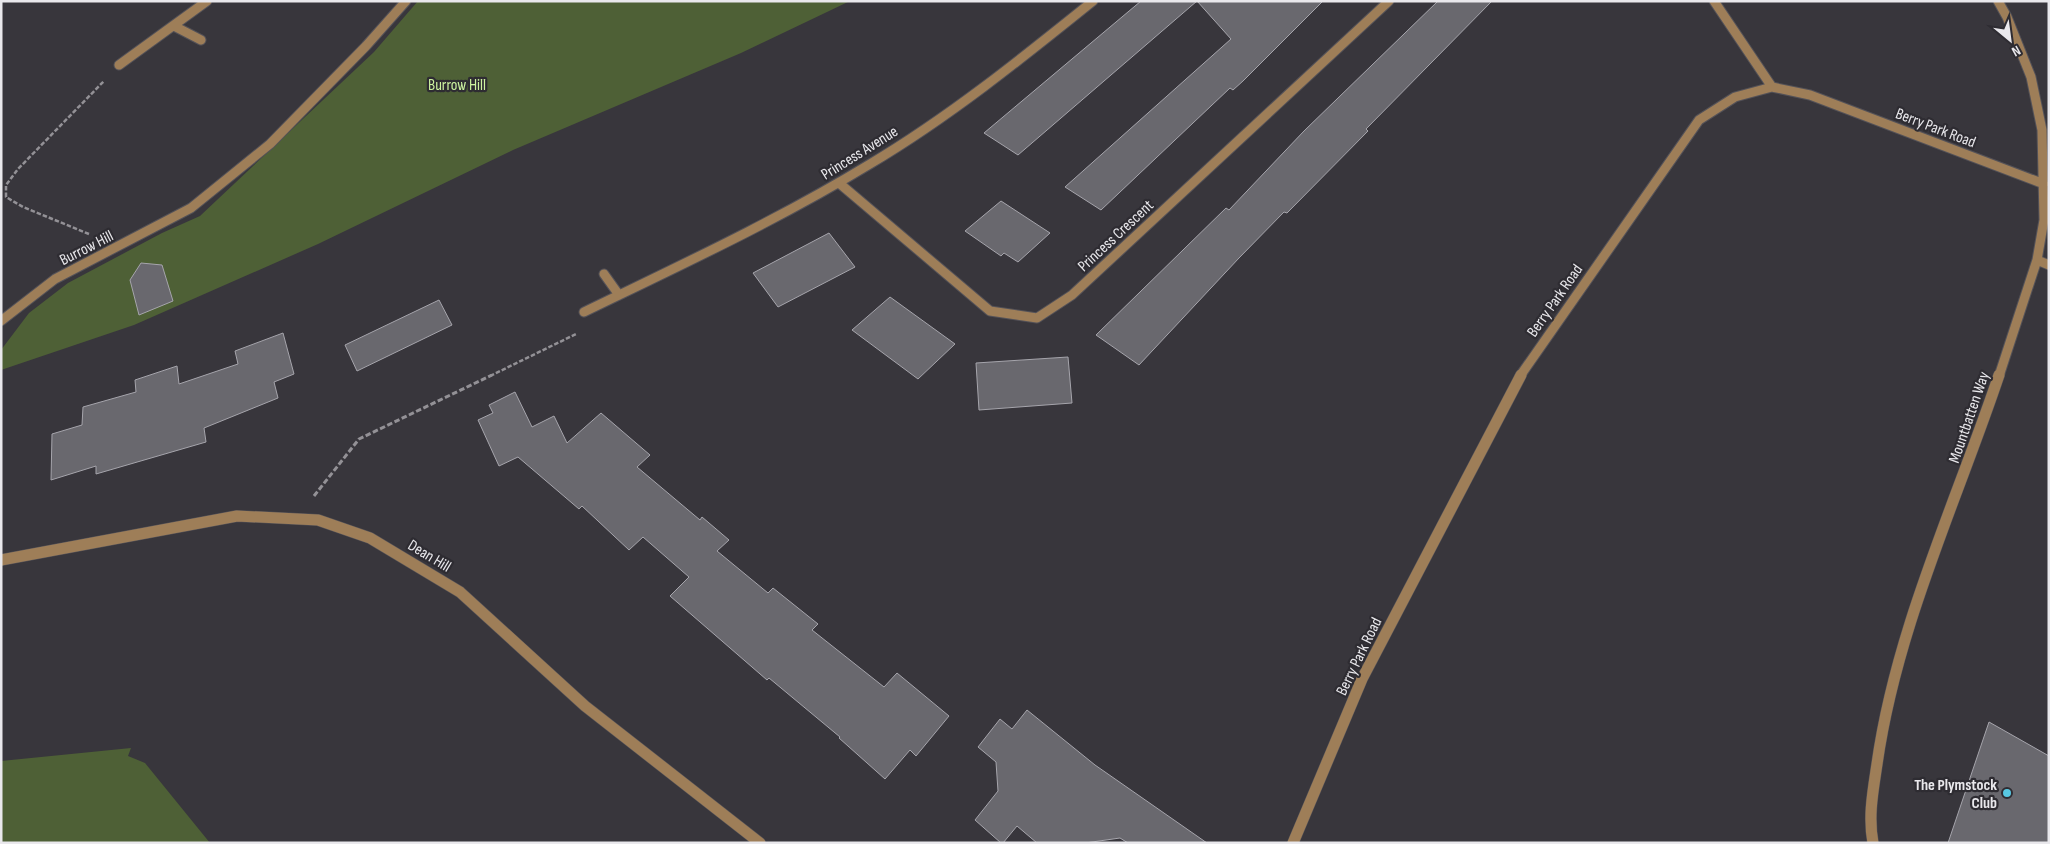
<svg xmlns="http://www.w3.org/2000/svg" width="2050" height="844" viewBox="0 0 2050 844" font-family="'Sofia Sans Condensed',sans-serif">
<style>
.green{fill:#4e6036}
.building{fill:#69686e;stroke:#a6a5ac}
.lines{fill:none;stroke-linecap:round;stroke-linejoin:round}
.minor-far1-casing{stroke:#545258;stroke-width:11}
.minor-casing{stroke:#545258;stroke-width:12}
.tertiary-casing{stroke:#545258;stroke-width:12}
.path-far1{stroke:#939196;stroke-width:2.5;stroke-dasharray:4.5 2;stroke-linecap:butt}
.path{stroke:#939196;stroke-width:3;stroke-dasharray:5.5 2.5;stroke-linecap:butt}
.minor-far1{stroke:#9e7e58;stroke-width:9}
.minor{stroke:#9e7e58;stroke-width:11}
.tertiary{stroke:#9e7e58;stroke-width:11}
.poi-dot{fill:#58c9e3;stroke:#2e2c32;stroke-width:2}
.labels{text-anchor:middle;stroke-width:4.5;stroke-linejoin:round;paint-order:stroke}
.park-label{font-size:16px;fill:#cef4a0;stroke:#2e2c32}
.street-label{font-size:16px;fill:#e9e8ec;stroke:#2e2c32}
.poi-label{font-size:16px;font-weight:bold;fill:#e9e8ec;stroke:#2e2c32;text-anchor:end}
</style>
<rect width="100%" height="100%" fill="#38363c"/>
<path class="green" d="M418 1H850L741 53 513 150 318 244 134 325 1 370V350L29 313 68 283 162 233 200 216 374 52Z
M131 748 128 756 145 763 210 843H1V761Z"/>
<path class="building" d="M1141 1H1197L1018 155 984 133Z
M1197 1H1323L1243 81 1233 90 1230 88 1101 210 1065 187 1231 39Z
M1438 1H1492L1366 129 1368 131 1287 213 1284 212 1239 258 1139 365 1096 335 1226 208 1229 210 1304 131Z
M1001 201 1050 233 1018 262 1004 253 1001 256 965 231Z
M829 233 855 267 778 307 753 273Z
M141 263 162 265 173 301 139 315 130 280Z
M890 297 955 344 918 379 852 330Z
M439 300 452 325 357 371 345 345Z
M283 333 294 374 274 382 278 398 204 428 206 442 96 474V466L51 480 52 434 82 425 83 407 136 392 135 380 177 366 179 384 238 364 235 351Z
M1068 357 1072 403 979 410 976 363Z
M515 392 532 427 554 416 567 443 601 413 650 455 637 467 700 520 702 517 729 540 717 551 768 593 773 588 818 624 812 630 884 687 897 673 949 716 916 756 910 750 885 779 839 738 840 737 769 678 767 680 670 596 689 577 643 537 629 550 582 506 579 509 518 457 499 466 478 420 493 413 489 405Z
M1027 710 1095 765 1207 843H1128L1120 838 1085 843H1037L1017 826 1003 843H1001L975 820 998 791 996 762 978 747 1000 719 1012 729Z
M1989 722 2049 756V843H1948Z"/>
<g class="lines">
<g class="minor-far1-casing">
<path id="minor-far1" d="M1714 1 1772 87
M1998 1 2007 17 2031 77 2042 130 2044 220 2037 260 1999 376
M174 26 201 40
M119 65 207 1
M839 183 990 311 1037 318 1072 295 1389 1
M2037 260 2049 265
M604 274 619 295
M584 312C681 265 778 220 870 164 949 117 1021 59 1093 1
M1 321 55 279 191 208 270 144 366 46 406 1
M1520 376 1699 120 1735 97 1772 87 1810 95 2044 184"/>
</g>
<g class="minor-casing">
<path id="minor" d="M1293 843 1362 679 1521 375
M1873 843C1868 816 1873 791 1877 764 1896 629 1956 503 1999 375"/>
</g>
<g class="tertiary-casing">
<path id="tertiary" d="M1 560 237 516 318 520 370 538 460 592 585 706 760 843"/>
</g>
<path class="path-far1" d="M89 234 23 207 6 197V185L18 169 104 81
M490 376 576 334"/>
<path class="path" d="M314 496 359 439 492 375"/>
<use href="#minor-far1" class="minor-far1"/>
<use href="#minor" class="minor"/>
<use href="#tertiary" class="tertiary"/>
</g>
<circle class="poi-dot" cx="2007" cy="793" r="5"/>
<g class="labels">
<g class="park-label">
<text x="457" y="90">Burrow Hill</text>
</g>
<g class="street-label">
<text transform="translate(1936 127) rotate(21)" y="6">Berry Park Road</text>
<text transform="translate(859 152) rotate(-32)" y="6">Princess Avenue</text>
<text transform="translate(1115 235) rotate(-43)" y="6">Princess Crescent</text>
<text transform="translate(86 247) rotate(-27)" y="6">Burrow Hill</text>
<text transform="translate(1554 300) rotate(-55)" y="6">Berry Park Road</text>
<text transform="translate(1968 417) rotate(-71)" y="6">Mountbatten Way</text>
<text transform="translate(430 555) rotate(31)" y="6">Dean Hill</text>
<text transform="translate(1358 656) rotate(-64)" y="6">Berry Park Road</text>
</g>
<g class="poi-label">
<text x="1997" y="790">The Plymstock<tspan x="1997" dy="18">Club</tspan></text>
</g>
</g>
<rect width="2050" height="844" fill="none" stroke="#e9e8ec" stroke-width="5"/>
<g transform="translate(2010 40) rotate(151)" stroke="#2e2c32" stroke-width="4" paint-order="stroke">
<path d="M0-4L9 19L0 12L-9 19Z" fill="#e9e8ec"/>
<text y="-8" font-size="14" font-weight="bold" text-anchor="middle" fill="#e9e8ec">N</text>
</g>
</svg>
